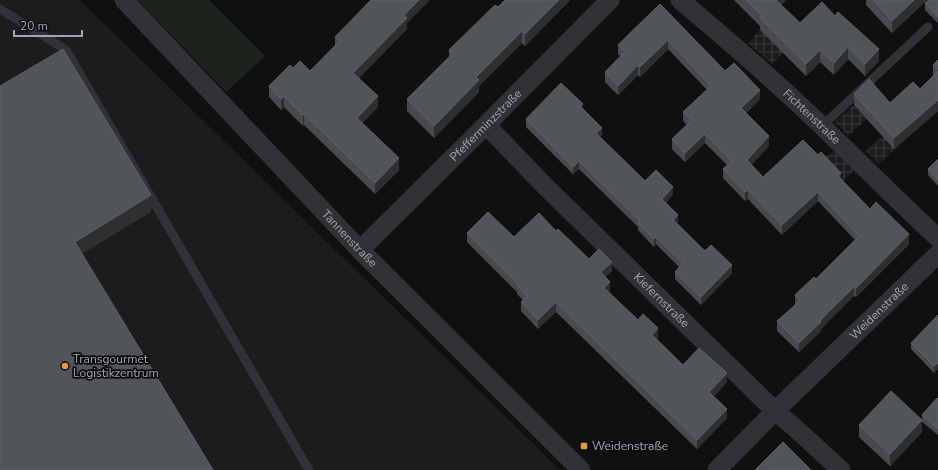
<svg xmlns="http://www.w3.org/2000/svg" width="938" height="470" viewBox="0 0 938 470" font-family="'Nunito Sans',sans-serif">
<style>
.built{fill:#1c1c1e}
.industrial{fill:url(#industrial-grid)}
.green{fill:#1c231d}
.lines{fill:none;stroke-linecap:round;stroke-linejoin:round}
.lane{stroke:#313236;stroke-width:9}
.street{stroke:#313236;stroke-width:19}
.wall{fill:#484a4e}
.shaded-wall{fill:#2d2f31}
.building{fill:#515459;stroke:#5e6167}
.poi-dot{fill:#e39c36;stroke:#0b0b0c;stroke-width:1.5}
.labels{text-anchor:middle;stroke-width:3.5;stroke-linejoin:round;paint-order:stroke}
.street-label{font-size:12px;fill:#a2a8b1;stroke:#0b0b0c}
.poi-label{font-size:12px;fill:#a2a8b1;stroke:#0b0b0c;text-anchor:start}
</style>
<defs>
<pattern id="industrial-grid" width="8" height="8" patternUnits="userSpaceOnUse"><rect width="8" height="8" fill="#1c1c1e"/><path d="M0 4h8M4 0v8" fill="none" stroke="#3a3a3c"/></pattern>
</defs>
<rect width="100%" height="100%" fill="#101011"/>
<path class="built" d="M0 0H80L560 470H0Z"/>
<path class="industrial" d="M760 30 800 36 772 64 748 43Z
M869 91 882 105 848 136 835 122Z
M897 122 909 136 879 164 866 151Z
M835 149 855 169 842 182 821 162Z"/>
<path class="green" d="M138 0H209L265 56 226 92Z"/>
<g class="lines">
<path class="lane" d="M0 9 66 50 309 470
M822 126 928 27"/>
<g class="street">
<path id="s1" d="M124 0 360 250 581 470"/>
<path id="s2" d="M680 0C729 41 777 83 823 127 861 164 899 202 938 238"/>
<path id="s3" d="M486 125 546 187 775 411 794 427 841 470"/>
<path id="s4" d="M360 250 486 125 610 0"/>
<path id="s5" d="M717 470 775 411 938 254"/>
</g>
</g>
<path class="wall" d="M570 0 525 46 522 43 479 86V92L434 138 407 111V99L449 57V50L498 7Z
M734 0H786L781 5 800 23 879 61 865 76 848 59 834 75 820 62 806 76 760 30V26Z
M866 0H927L892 33 866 5Z
M938 0V23L925 10V3Z
M660 4 725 71 760 99 746 113 769 146 751 165 763 177 841 179 870 209 909 244 856 297 854 296 829 320 821 329V331L799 352 777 331V321L795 305V295L816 279 855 240 818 201 782 235 748 199 745 201 723 178V169L727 165 705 143 685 162 672 149V139L687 125 683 121V112L707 90 668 49 640 77 638 75 618 95 605 82V72L620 56 618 54V45Z
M407 23V29L359 78 378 107 362 123 399 170 375 194 304 125 303 126 284 107 281 110 269 97V86L293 68 310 71 335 45V37Z
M938 60V111L894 149 854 105V94L890 103 920 89 933 76V65Z
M583 109 602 135 600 137 645 181 673 194 666 203 678 223H677L705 251 732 273 701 305 675 279V272L679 267 656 244 654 247 638 230V227L579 169 573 174 526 127V119Z
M938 159V186L928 175V169Z
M556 231 589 259 612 271 605 277 610 291 609 292 638 320 658 338 657 339 683 365 727 382 713 397 727 418 697 449 556 312 538 329 521 311V302L523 300 517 294V292L467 242V233L514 237Z
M938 315V369L934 373 911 349V343Z
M938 399V435L922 422V432L890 466 859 437V425L922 420V415Z"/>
<path class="shaded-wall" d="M419 0H430L407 23V29L353 84V73L404 15Z
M559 0H570L525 46V34Z
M775 0H786L775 12Z
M914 0H927L892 33V21Z
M522 31V43L479 86V92L434 138V126L476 77Z
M668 40V49L640 77V67Z
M848 47V59L834 75V63Z
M879 49V61L865 76V64Z
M820 50V62L806 76V64Z
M638 65V75L618 95V86Z
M760 90V99L741 117V108Z
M284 96V107L281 110V99Z
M378 96V107L357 129V118Z
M938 100V111L894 149V138Z
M583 104V111L580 106Z
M304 114V125L303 126V115Z
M602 128V135L596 141V133Z
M705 134V143L685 162V153Z
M769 136V146L747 170V160Z
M399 158V170L375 194V183Z
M579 161V169L573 174V167Z
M841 173V182L838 176Z
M673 187V194L662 207V199Z
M748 190V199L745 201V192Z
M818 192V201L782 235V225Z
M151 195V212L75 258V242Z
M678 215V223L673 227V220Z
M909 234V244L856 297V288Z
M656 237V244L654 247V239Z
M612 262V271L601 282V272Z
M732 265V273L701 305V297Z
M610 282V291L604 297V288Z
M854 287V296L821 329V331L799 352V343L820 321Z
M556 302V312L538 329V320Z
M658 328V338L652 344V335Z
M938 363V369L934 373V366Z
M727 373V382L709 402V392Z
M727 409V418L697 449V440Z
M922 420V432L890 466V454Z"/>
<path class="building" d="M371 0H419L404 15 407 18 353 73 378 96 357 118 399 158 375 183 304 114 303 115 284 96 281 99 269 86 290 65 293 68 300 61 310 71 340 41 335 37Z
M505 0H559L525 34 522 31 476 77 479 80 434 126 407 99 452 54 449 50 495 5 498 7Z
M746 0H776L800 23 822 2 835 16 838 12 879 49 865 64 848 47 834 63 820 50 806 64 760 18 762 16Z
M873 0H914L892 21Z
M929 0H938V17L925 3Z
M660 4 725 71 734 63 760 90 741 108 769 136 747 160 763 177 803 140 818 155 821 152 841 173 838 176 870 209 876 202 909 234 856 288 854 287 829 311 820 321 821 322 799 343 777 321 800 301 795 295 814 277 816 279 859 236 818 192 782 225 748 190 745 192 723 169 732 161 705 134 685 153 672 139 692 120 683 112 711 86 668 40 640 67 638 65 618 86 605 72 625 52 618 45Z
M63 49 151 195 75 242 213 470H0V86Z
M938 60V70L933 65Z
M938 71V100L894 138 854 94 869 79 890 103 913 82 920 89Z
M561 83 583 104 580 106 602 128 596 133 645 181 656 170 673 187 662 199 678 215 673 220 705 251 711 245 732 265 701 297 675 272 683 263 656 237 654 239 638 223 640 221 579 161 573 167 526 119Z
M938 159V180L928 169Z
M488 212 514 237 539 213 556 231 558 229 589 259 599 249 612 262 601 272 610 282 604 288 638 320 643 314 658 328 652 335 683 365 699 348 727 373 709 392 727 409 697 440 556 302 538 320 521 302 527 296 517 285 518 284 467 233Z
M938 315V363L934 366 911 343Z
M891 391 922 420 890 454 859 425Z
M937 398 938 399V429L922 415Z
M783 442 811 470H755Z"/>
<g class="poi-dot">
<circle cx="65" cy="366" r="4"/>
<rect x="580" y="442" width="8" height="8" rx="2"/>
</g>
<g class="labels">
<g class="street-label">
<text dy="4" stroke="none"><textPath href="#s2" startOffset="176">Fichtenstraße</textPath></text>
<text dy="4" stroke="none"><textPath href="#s4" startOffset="177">Pfefferminzstraße</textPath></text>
<text dy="4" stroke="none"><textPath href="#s1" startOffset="328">Tannenstraße</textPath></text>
<text dy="4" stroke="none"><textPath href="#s3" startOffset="248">Kiefernstraße</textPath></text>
<text dy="4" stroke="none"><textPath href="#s5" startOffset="227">Weidenstraße</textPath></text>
</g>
<g class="poi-label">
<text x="73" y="363">Transgourmet<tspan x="73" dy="14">Logistikzentrum</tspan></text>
<text x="592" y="450">Weidenstraße</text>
</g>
</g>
<path d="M14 30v6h68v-6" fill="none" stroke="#a2a8b1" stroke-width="2"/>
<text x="20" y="30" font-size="12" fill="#a2a8b1" stroke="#0b0b0c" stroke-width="3" paint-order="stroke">20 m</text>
</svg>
